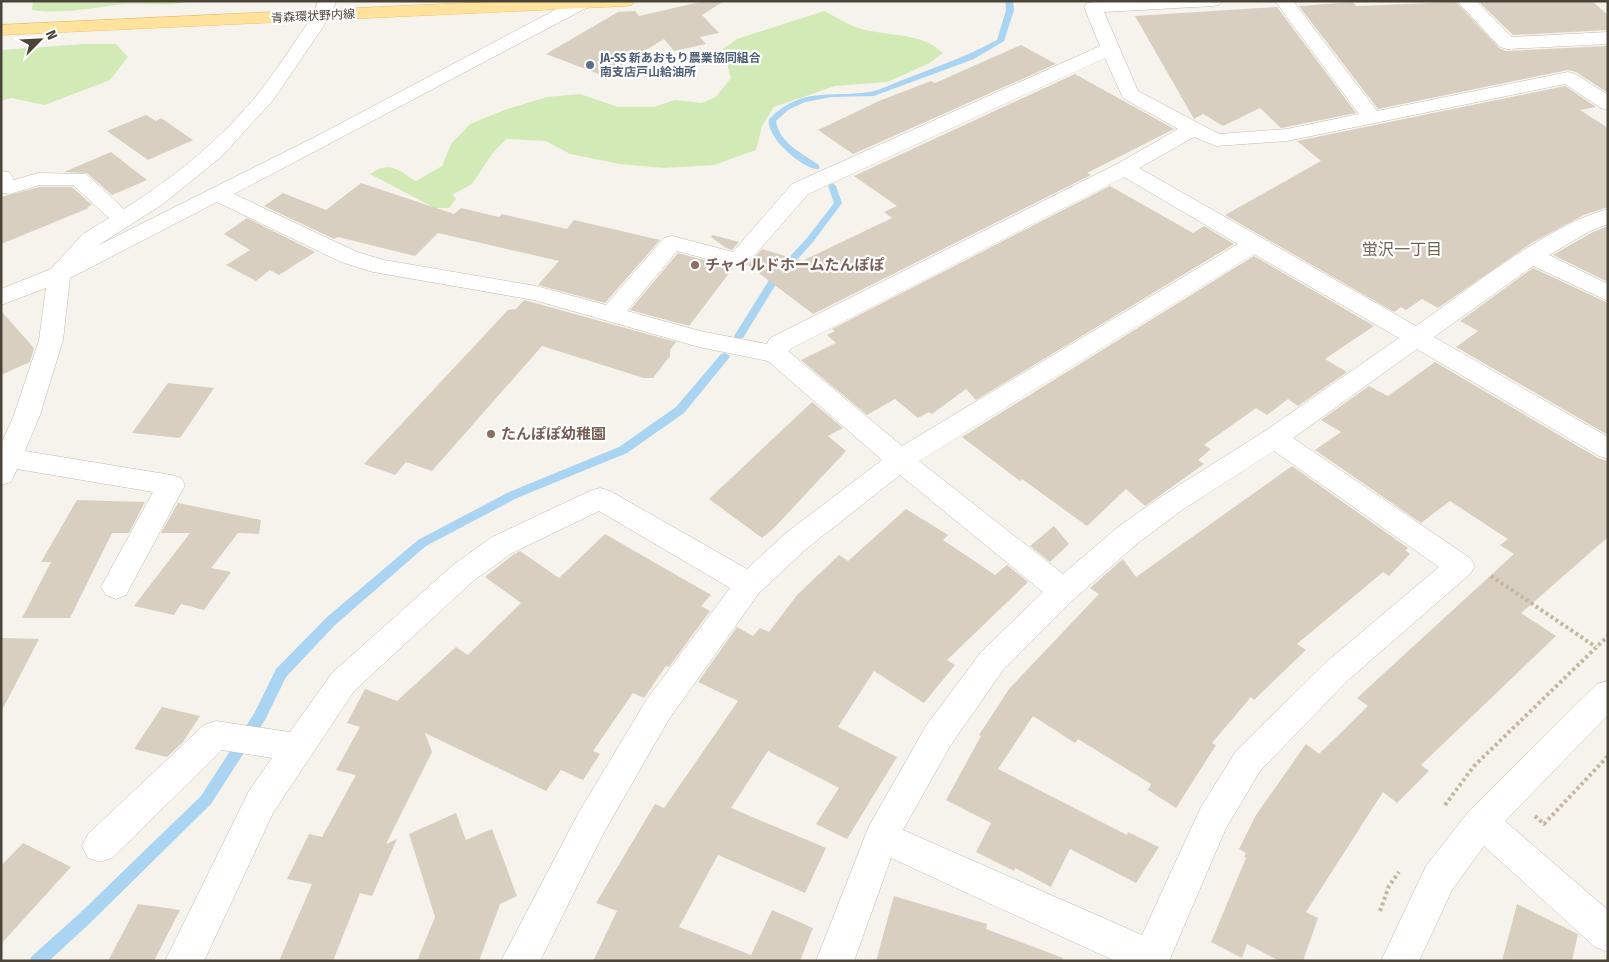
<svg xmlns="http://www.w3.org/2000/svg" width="1609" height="962" viewBox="0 0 1609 962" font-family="'Fira Sans Condensed','Noto Sans JP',sans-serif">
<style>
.green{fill:#d2eab5}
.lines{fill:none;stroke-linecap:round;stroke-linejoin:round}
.stream{fill:#a9d4f2;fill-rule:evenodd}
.building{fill:#d8cfc1}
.minor-casing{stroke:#c2bbae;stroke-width:1}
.major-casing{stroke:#e6c16a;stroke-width:1}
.path{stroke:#c4b79f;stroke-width:4;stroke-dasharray:3 3;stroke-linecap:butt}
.minor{fill:#fff;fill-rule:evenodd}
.major{fill:#ffe39c;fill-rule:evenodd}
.service-dot{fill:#5c6f8a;stroke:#fff;stroke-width:2}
.education-dot{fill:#8d6e63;stroke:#fff;stroke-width:2}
.labels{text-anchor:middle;stroke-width:4.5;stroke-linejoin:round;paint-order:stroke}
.far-street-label{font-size:12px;fill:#4b4439;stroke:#fff}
.far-service-label{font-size:12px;font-weight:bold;fill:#4e5e75;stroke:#fff;text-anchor:start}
.education-label{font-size:15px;font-weight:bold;fill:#785e54;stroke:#fff;text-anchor:start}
.neighbourhood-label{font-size:16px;fill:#6e6250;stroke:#fff}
</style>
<rect width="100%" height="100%" fill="#f6f3ec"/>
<path class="green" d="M33 1H191C169 7 147 3 125 4 93 7 63 15 32 10Z
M824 11C838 18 855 29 870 31 896 36 923 34 943 53L928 64 887 82 835 86 774 107 762 126 756 150 714 165 664 168 620 164 570 154 546 141 506 139 492 154 472 184 452 195 456 199 449 208H435L370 174C390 160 398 170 416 181L442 166 451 144 470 124 507 109 547 97 580 94 618 107H654L675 100 702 103 716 97 731 78 723 49 737 39Z
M85 44H116L128 57 110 80 45 105 11 98 1 101V50Z"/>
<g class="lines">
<path class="stream" d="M1005 1H1013L1014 10 1004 41 974 59 874 96 832 97 805 102 788 110 776 121C780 144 802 153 819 165V169C805 171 765 137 769 119 803 86 828 98 869 92 881 90 894 83 905 79 937 67 967 56 997 40L1006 10Z
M832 183 836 186 842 203 813 242 778 281 743 338H735L734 336 771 277 807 238 834 203 828 186Z
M725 353 730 356 729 358 684 413 627 453 517 498 426 546 335 625 286 677 265 720 211 804 89 924 49 961H29L32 956 79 914 201 796 255 712 276 669 327 617 418 540 509 492 619 447 676 407 721 354Z"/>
</g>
<path class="building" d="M704 1H724L702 15 719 33 700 37 706 44 674 51 664 39 604 76 546 54 618 12 635 11 639 16Z
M1592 1 1608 15V30L1513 35 1479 2Z
M1353 2 1356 6 1456 2 1499 48 1506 51 1608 46V93L1576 72 1568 70 1378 109 1299 6Z
M1277 7 1356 113 1281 128 1260 108 1223 126 1203 114 1194 119 1135 16Z
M1021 45 1056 64 853 154 818 130 879 101 931 81 935 83Z
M1075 74 1174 129 1087 173 1091 175 813 314 748 265 762 249 802 261 892 218 884 212 897 206 854 176Z
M1565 86 1596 107 1580 110 1608 128V207L1584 215 1533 242 1438 308 1422 299 1406 310 1401 307 1394 312 1225 215 1321 161 1297 141Z
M146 115 156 121 161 118 193 140 148 160 107 131Z
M111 152 147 180 112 195 87 173 64 172Z
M361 183 454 214 461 208 499 217 502 214 567 229 574 220 660 240 605 303 538 285 559 261 438 233 415 256 338 237 334 239 264 206 283 193 326 210Z
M1110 186 1193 233 1204 226 1234 244 976 400 966 389 932 414 929 412 918 418 895 399 867 415 801 360 836 343 827 335 835 331 832 329Z
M40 187H72L92 205 87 207 89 208 1 244V197Z
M247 218 315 252 279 275 270 270 256 281 226 265 250 250 224 234Z
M1608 226V282L1553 255 1591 233Z
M713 235 739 242 732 250 726 248 711 237Z
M678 253 733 268 689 326 630 310Z
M1254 256 1374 326 1325 359 1347 372 1298 406 1288 399 1267 415 1256 408 1204 445 1211 449 1198 460 1204 464 1145 506 1126 489 1087 526 1022 479 1020 481 962 437Z
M1533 268 1608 303V435L1456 347 1478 331 1460 321Z
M524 300 676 342 670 350V356L653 378H644L542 346 432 471 406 462 395 475 364 464 508 310 516 309Z
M1 311 34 348 30 362 1 375Z
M1435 362 1598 458 1608 461V537L1521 613 1556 636 1421 765 1429 771 1397 803 1383 792 1306 912 1318 918 1303 961H1279L1247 944 1242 958 1211 942 1246 858 1244 857 1246 853 1239 849 1256 815 1306 744 1319 754 1368 706 1357 698 1514 554 1500 545 1508 539 1450 501 1421 523 1315 450 1341 432 1321 420 1369 386 1388 396Z
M168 383 214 388 180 438 132 433Z
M812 402 843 428 828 436 846 451 774 528 762 538 709 499Z
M1292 466 1408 548 1405 550 1410 554 1389 576 1383 572 1297 644 1306 650 1254 700 1251 697 1212 743 1216 745 1176 808 1148 790 1151 784 1078 739 1075 743 1033 716 998 769 1127 835 1128 832 1159 847 1136 883 1070 849 1051 887 1015 868 1014 871 976 852 991 823 946 800 981 736 979 735 1009 689 1099 594 1090 588 1123 559 1136 577Z
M77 500 145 502 129 533H112L70 618H22L51 562H41Z
M178 503 261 520 259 534 238 533 211 568 231 572 204 610 181 604 174 615 134 606 190 533H161Z
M906 509 948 535 943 540 995 575 1007 565 1028 582 947 660 955 665 924 703 874 671 838 727 897 757 847 839 816 824 839 788 768 751 731 808 826 848 805 893 718 855 679 927 751 955 772 910 813 928 800 961H593L617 911 596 903 655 804 664 808 738 701 698 682 737 627 753 636 760 628 769 632 797 595 839 555 848 561Z
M1054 526 1069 544 1050 562 1030 546Z
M605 534 711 595 701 606 710 611 669 667 666 666 644 698 633 693 593 751 600 754 583 780 561 770 546 791 425 733 432 752 386 844 397 839 372 896 360 893 333 961H279L312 884 287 879 309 834 322 837 356 775 336 770 360 727 347 723 365 689 397 701 456 647 468 655 521 603 485 577 513 555 520 551 559 578Z
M1 638 39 639 1 712Z
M162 707 200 716 183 742 167 757 134 749Z
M456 813 466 840 492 829 517 896 500 904 479 961H417L435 917 409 834Z
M23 843 71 867 1 944V866Z
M894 896 987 924 986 929 1063 958 1062 961H876Z
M138 904 180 910 154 961H108Z
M1517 904 1578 934 1572 961H1502Z"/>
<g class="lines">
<g class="minor-casing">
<path id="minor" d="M318 1H336L331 15 274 99 222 156 163 204 97 246 313 138 572 1H595L592 5 234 194 357 252 384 260 536 286 606 305 664 238 672 236 733 252 792 184 1100 46 1084 7 1087 3 1093 2 1222 1 1219 5 1213 6 1104 12 1138 91 1219 134 1287 129 1359 114 1275 1H1293L1377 111 1568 72 1575 74 1608 95V110L1601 108 1565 84 1287 141 1216 146 1194 137 1139 168 1416 326C1468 290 1547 225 1608 209V224L1590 231 1549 255 1608 284V301L1533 266 1434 337 1608 437V459L1599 456 1417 349 1293 438 1470 558 1475 566 1470 574 1347 681 1260 771 1226 828 1169 961H1115L891 858 854 961H816L869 826 926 726 981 652 1043 592 900 475 806 549 759 593 669 719 603 834 540 961H501L579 812 647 699 730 588 599 511 512 553 473 581 354 691 273 813 204 961H165L249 791 272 758 222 750 112 858 100 862 88 858 82 846 88 834 204 725 216 721 290 732 332 673 453 565 492 537 590 491 600 488 610 491 747 569 786 533 882 460 768 361 699 347 534 300 373 272 341 262 217 202 70 278 63 340 40 415 25 451 171 475 181 478 185 485 126 595 116 599 106 595 101 587 153 492 17 469 11 482 1 485V444L14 415 39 340 46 288 1 305V289L51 269 83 234 109 218 73 185H40L10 194 2 193 1 171 9 172 14 180 38 173 86 174 124 209C175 177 223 138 260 91 279 67 296 40 313 15ZM1105 58 1123 98 1178 129 1117 164 770 338 767 344 700 331 627 311 677 251 738 267 746 265 808 194ZM1124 177 1238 244 902 446 789 352 790 349ZM1254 254 1399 338 1265 431 1159 498 1118 527 1063 574 919 461ZM1274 451 1439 567 1325 663 1236 751 1201 807 1142 935 903 830 950 746 1003 670 1074 599 1138 543 1179 512Z
M1457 1H1476L1512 37 1608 32V44L1507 49 1500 47Z
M1608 681V715L1505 821 1608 910V952L1595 947 1484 846 1452 890 1419 961H1381L1426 866 1469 811 1597 684Z"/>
</g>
<g class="major-casing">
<path id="major" d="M506 1H635L632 5 626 6 1 35V25Z"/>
</g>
<path class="path" d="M1491 576 1596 647
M1445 805 1474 766 1608 636
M1535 816 1544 824 1608 756
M1380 911 1389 886 1399 872"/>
<use href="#minor" class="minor"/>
<use href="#major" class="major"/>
</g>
<circle class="service-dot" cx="590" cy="65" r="5"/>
<g class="education-dot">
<circle cx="695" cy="265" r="5"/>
<circle cx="491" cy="434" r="5"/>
</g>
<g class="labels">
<g class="far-street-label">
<text transform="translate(313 16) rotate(-3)" y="4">青森環状野内線</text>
</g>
<g class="far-service-label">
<text x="600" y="62">JA-SS 新あおもり農業協同組合<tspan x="600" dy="14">南支店戸山給油所</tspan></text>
</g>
<g class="education-label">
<text x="705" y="270">チャイルドホームたんぽぽ</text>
<text x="501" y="439">たんぽぽ幼稚園</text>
</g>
<g class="neighbourhood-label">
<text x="1402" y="255">蛍沢一丁目</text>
</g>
</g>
<rect width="1609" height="962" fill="none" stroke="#4b4439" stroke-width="5"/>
<g transform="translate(40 40) rotate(66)" stroke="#ffffff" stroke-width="4" paint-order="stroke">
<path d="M0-4L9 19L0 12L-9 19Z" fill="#4b4439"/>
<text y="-8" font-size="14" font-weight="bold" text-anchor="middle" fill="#4b4439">N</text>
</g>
</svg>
